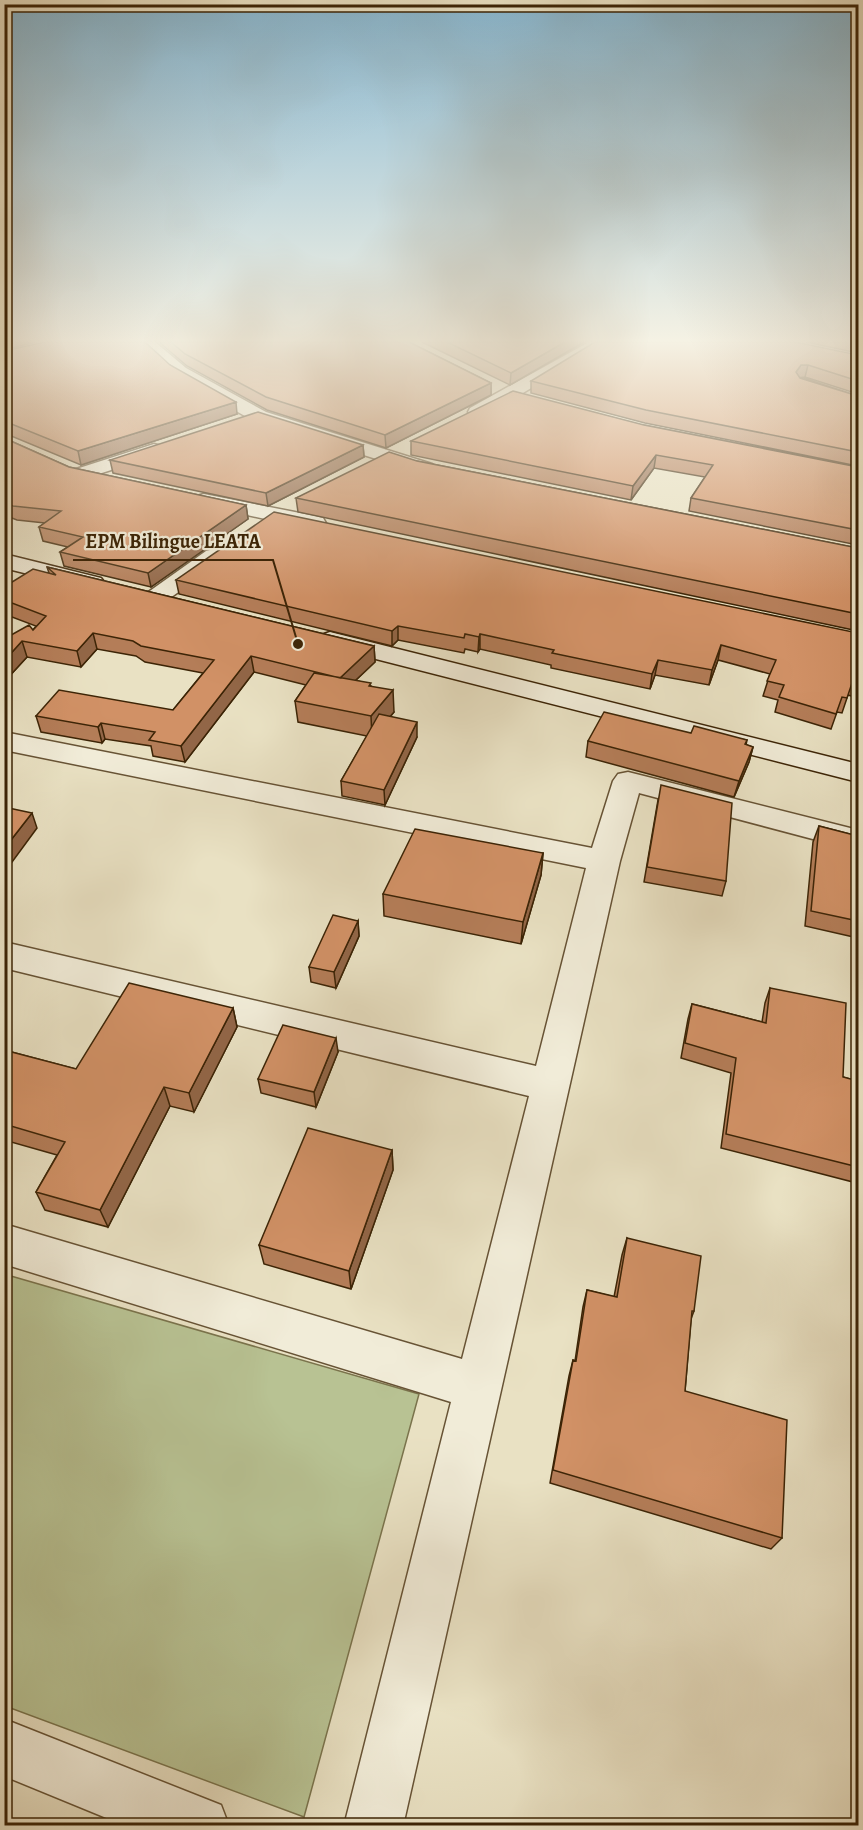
<svg xmlns="http://www.w3.org/2000/svg" width="863" height="1830" viewBox="0 0 863 1830" font-family="Alegreya,serif">
<style>
.green{fill:#b8c293;stroke:#7a734c;stroke-width:1.5}
.lines{fill:none;stroke-linecap:round;stroke-linejoin:round}
.minor-casing{stroke:#675335;stroke-width:3}
.secondary-casing{stroke:#3c2406;stroke-width:3}
.minor{fill:#f1ecd8;fill-rule:evenodd}
.secondary{fill:#f1ecd8;fill-rule:evenodd}
.wall{fill:#b47d58;stroke:#3c2406;stroke-width:1.5}
.shaded-wall{fill:#926647;stroke:#3c2406;stroke-width:1.5}
.building{fill:#d19166;stroke:#3c2406;stroke-width:1.5}
.leader{fill:none;stroke:#3c2406;stroke-width:2}
.callout-dot{fill:#3c2406;stroke:#f1ecd8;stroke-width:2}
.callout-label{font-size:20px;text-anchor:middle;font-weight:bold;fill:#3c2406;stroke:#f1ecd8;stroke-width:4.5;stroke-linejoin:round;paint-order:stroke}
</style>
<rect width="100%" height="100%" fill="#e9e1c3"/>
<filter id="stains"><feTurbulence type="fractalNoise" baseFrequency=".00333" numOctaves="4"/><feColorMatrix values="0 0 0 0 .2 0 0 0 0 .09 0 0 0 0 .02 0 0 0 .5 -.17"/></filter>
<radialGradient id="worn" r=".72"><stop offset=".6" stop-color="#630" stop-opacity="0"/><stop offset="1" stop-color="#630" stop-opacity=".3"/></radialGradient>
<path class="green" d="M4 1274 419 1394 304 1817 5 1706Z"/>
<g class="lines">
<g class="minor-casing">
<path id="minor" d="M137 342H155L186 368 266 412 432 464 435 468 432 472H418L252 420 174 376Z
M589 342H609L484 416H470L468 412 470 408Z
M154 444 161 446 164 450 161 454 80 480 73 478 70 474 73 470Z
M204 494 315 516 323 518 326 523 323 528 315 530 197 504 193 500 197 496Z
M214 549 222 551 225 556 222 561 163 603 155 605 147 603 143 598 147 593 206 551Z
M4 732 592 848 613 781 618 774 628 772 858 830V851L639 793 620 861 403 1826H344L451 1402 4 1264V1224L462 1359 529 1096 4 968V942L536 1066 586 868 4 750Z
M4 1719 221 1805 229 1826H126L4 1776Z"/>
</g>
<g class="secondary-casing">
<path id="secondary" d="M4 554 101 578 105 583 101 588 93 590 4 568Z
M330 632 858 764V782L321 645 317 640 321 635Z"/>
</g>
<use href="#minor" class="minor"/>
<use href="#secondary" class="secondary"/>
</g>
<path class="wall" d="M159 342H409L491 383V395L386 448 267 410 187 366Z
M422 342H584L510 385Z
M806 342H858V353Z
M4 351 170 365 237 414 81 465 4 433Z
M858 355V394L805 377H800L858 396V467V466L645 423 531 393V381Z
M644 425 858 467V546V545L689 511 691 498 705 477 654 468 631 500 411 455V441Z
M4 438 69 467 246 505 248 519 151 587 64 566 60 552 68 547 43 541 39 527 45 523 17 520 4 515Z
M363 445 364 457 268 506 113 473 110 460Z
M417 461 858 548V631L298 512 296 498Z
M47 567 374 646 375 662 356 680 371 686 394 712 390 717 417 737 385 805 342 796 341 781 367 736 298 722 295 701 306 685 254 672 185 762 153 756 151 746 105 739 102 743 41 732 36 716 173 710 203 673 145 662 136 656 97 649 81 667 27 657 4 682V639L33 630 36 626 4 614V587L49 573Z
M176 580 858 633V698L848 695 842 713 837 712 831 729 775 712 778 700 763 696 770 674 718 660 709 685 655 675 650 689 551 668V665L480 649 478 652 465 649 464 653 398 640 392 646 179 594Z
M691 733 747 740 746 745 753 747 749 762 734 797 586 757 588 741Z
M658 800 726 881 722 896 644 882Z
M819 826 858 836V938L805 926 813 842Z
M543 853 541 875 521 944 384 916 383 894Z
M358 921 359 936 336 988 311 982 309 967Z
M770 988 843 1077 858 1081V1171L853 1182 721 1148 731 1073 681 1058 688 1019 692 1004 762 1022 765 1003Z
M233 1008 237 1027 194 1112 170 1106 108 1227 45 1210 36 1192 57 1155 4 1140V1050L76 1069Z
M338 1052 316 1107 261 1093 258 1079Z
M392 1150 393 1170 351 1289 264 1264 259 1245Z
M627 1238 694 1311 691 1319 685 1391 782 1538 771 1549 550 1483 569 1376 573 1360 575 1361 583 1307 587 1290 614 1297 622 1255Z"/>
<path class="shaded-wall" d="M4 342H35L4 350Z
M565 342H584L510 385 511 373Z
M801 365H808L805 377 798 378 796 372Z
M491 383V395L386 448 385 435Z
M236 402 237 414 81 465 78 451Z
M363 445 364 457 268 506 266 493Z
M656 455 654 468 631 500 633 486Z
M246 505 248 519 151 587 148 573Z
M398 626V640L392 646V631Z
M93 633 97 649 81 667 77 651Z
M480 634V649L478 652 479 637Z
M22 641 27 657 4 682V661Z
M721 645 718 660 709 685 712 670Z
M374 646 375 662 341 694 340 678Z
M251 656 254 672 185 762 181 746Z
M658 660 655 675 650 689 652 674Z
M393 690 394 712 372 738 371 716Z
M417 722V737L385 805 384 790Z
M101 723 105 739 102 743 98 727Z
M753 747 749 762 734 797 739 781Z
M32 813 37 828 4 873V849Z
M543 853 541 875 521 944 523 922Z
M358 921 359 936 336 988 334 972Z
M233 1008 237 1027 194 1112 189 1093Z
M336 1038 338 1052 316 1107 314 1092Z
M164 1087 170 1106 108 1227 100 1210Z
M392 1150 393 1170 351 1289 349 1271Z"/>
<path class="building" d="M45 342H145L170 365 236 402 78 451 4 421V351Z
M171 342H409L491 383 385 435 266 397 185 354Z
M447 342H565L511 373Z
M595 342H795L858 355V381L808 365H801L796 372 800 378 858 396V452L646 410 531 381Z
M513 391 644 425 858 467V530L691 498 713 465 656 455 633 486 411 441Z
M258 412 363 445 266 493 110 460Z
M4 438 69 467 246 505 148 573 60 552 83 537 39 527 61 511 13 506 4 503Z
M389 452 417 461 858 548V614L296 498Z
M274 512 858 633V681L853 680 847 698 842 697 836 714 779 697 784 685 767 681 776 660 721 645 712 670 658 660 652 674 552 653 554 650 480 634 479 637 465 634 464 638 398 626 392 631 176 580Z
M47 567 374 646 340 678 251 656 181 746 149 740 155 732 101 723 98 727 36 716 59 690 173 710 214 660 141 646 133 641 93 633 77 651 22 641 4 661V639L29 625 33 630 46 616 4 600V587L33 569 56 575Z
M314 673 371 683 369 686 393 690 371 716 295 701Z
M604 712 691 733 694 726 747 740 745 744 753 747 739 781 588 741Z
M379 714 417 722 384 790 341 781Z
M661 785 732 803 726 881 647 867Z
M4 807 32 813 4 849Z
M819 826 858 836V921L811 911Z
M415 829 543 853 523 922 383 894Z
M333 915 358 921 334 972 309 967Z
M129 983 233 1008 189 1093 164 1087 100 1210 36 1192 65 1142 4 1124V1050L76 1069Z
M770 988 846 1003 843 1077 858 1081V1167L726 1134 736 1058 685 1043 692 1004 766 1023Z
M283 1025 336 1038 314 1092 258 1079Z
M308 1128 392 1150 349 1271 259 1245Z
M627 1238 701 1256 694 1311H692L685 1391 787 1420 782 1538 553 1470 573 1360 576 1361 587 1290 617 1297Z"/>
<linearGradient id="sky" x2="0" y2="1"><stop stop-color="#87b8d3"/><stop offset="0.57" stop-color="#f5f2e4"/><stop offset="1" stop-color="#f5f2e4" stop-opacity="0"/></linearGradient>
<rect width="863" height="598" fill="url(#sky)"/>
<path class="leader" d="M298 644L273 560H73"/>
<circle class="callout-dot" cx="298" cy="644" r="6"/>
<g class="callout-label">
<text x="173" y="548">EPM Bilingue LEATA</text>
</g>
<rect width="863" height="1830" fill="none" stroke="#e9e1c3" stroke-width="24"/>
<rect x="6" y="6" width="851" height="1818" fill="none" stroke="#3c2406" stroke-width="3"/>
<rect x="12" y="12" width="839" height="1806" fill="none" stroke="#3c2406" stroke-width="1.5"/>
<rect width="100%" height="100%" filter="url(#stains)"/>
<rect width="100%" height="100%" fill="url(#worn)"/>
</svg>
